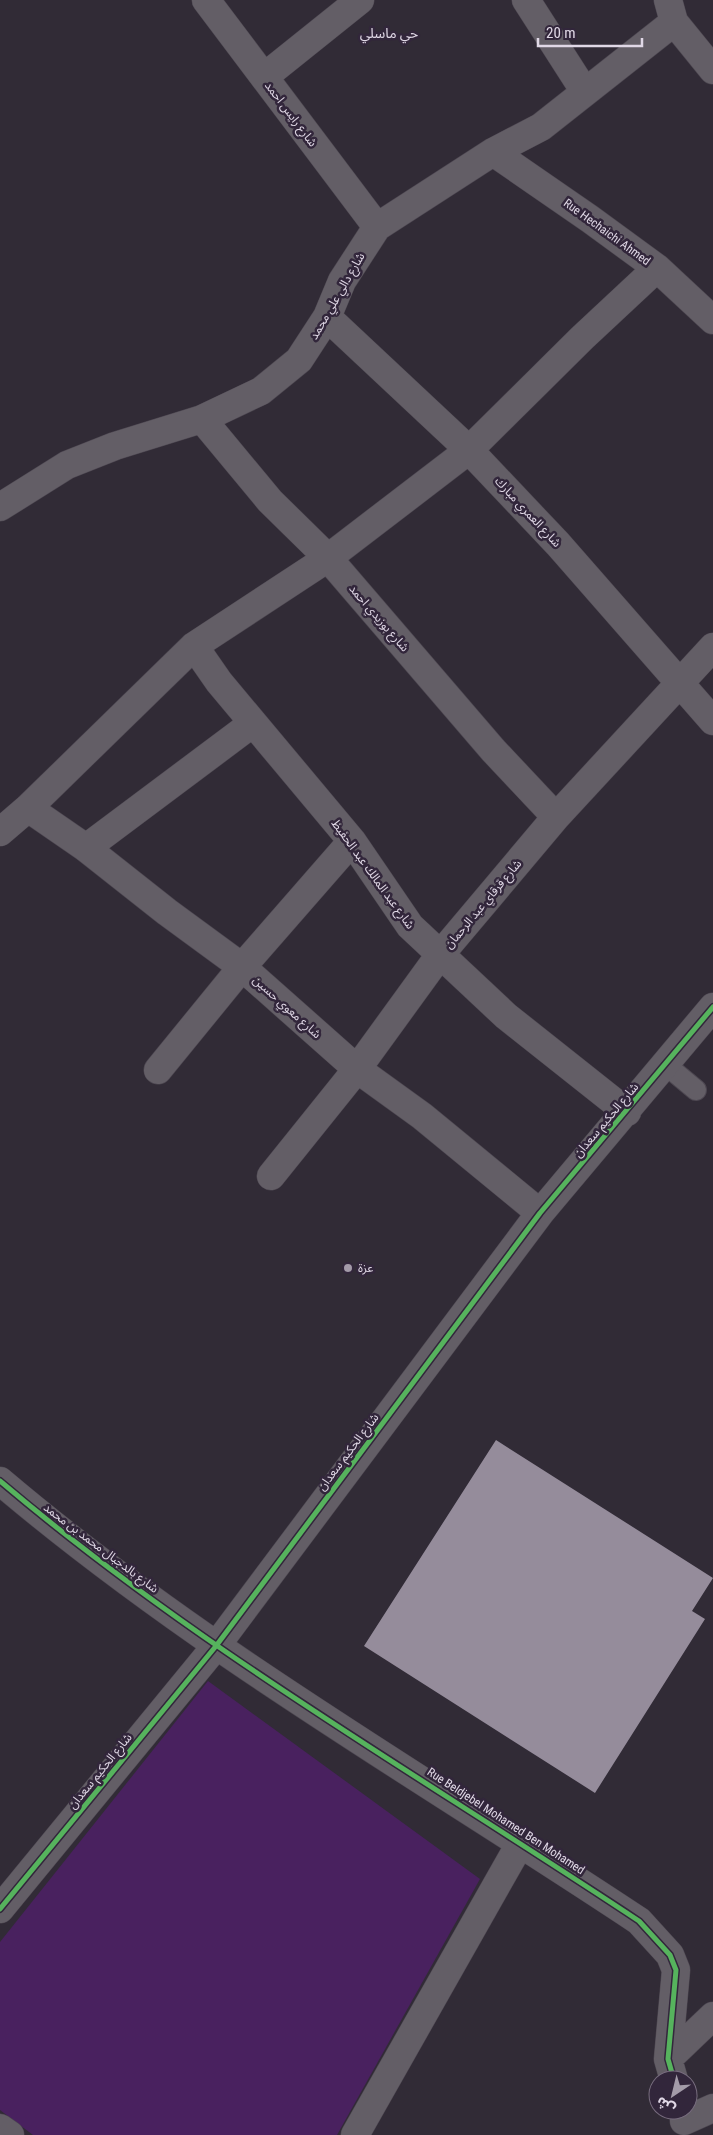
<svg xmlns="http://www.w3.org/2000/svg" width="713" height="2135" viewBox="0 0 713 2135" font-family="'Roboto Condensed','Noto Sans Arabic',sans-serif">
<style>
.green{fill:#49215f}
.building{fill:#958c9b}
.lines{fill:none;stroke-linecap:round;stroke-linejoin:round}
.lane-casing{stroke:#4d4751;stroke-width:22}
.street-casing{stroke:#4d4751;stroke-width:29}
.lane{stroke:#635e66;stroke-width:20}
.street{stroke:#635e66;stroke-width:28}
.cycleway-casing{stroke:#32263b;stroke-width:8}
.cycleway{stroke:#56b35d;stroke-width:5}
.poi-dot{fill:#a39ba8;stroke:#32263b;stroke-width:2}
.labels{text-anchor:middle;stroke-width:5;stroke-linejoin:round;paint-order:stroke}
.street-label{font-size:12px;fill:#e0d8e6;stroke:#32263b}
.poi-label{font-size:12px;fill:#e0d8e6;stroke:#32263b;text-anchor:start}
.neighbourhood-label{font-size:14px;fill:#e0d8e6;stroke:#32263b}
</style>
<rect width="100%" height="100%" fill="#312b36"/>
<path class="green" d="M208 1681 480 1879 337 2135H33L0 2110V1942Z"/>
<path class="building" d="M496 1440 713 1578 692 1611 705 1619 595 1793 364 1646Z"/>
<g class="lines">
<g class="lane-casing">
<path id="lane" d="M666 1065 696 1090"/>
</g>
<g class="street-casing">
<path id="street" d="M206 0 377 227
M526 0 585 92
M668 0 674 22 713 70
M264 77 360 0
M493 152 590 219 657 268 713 320
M327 317 469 450 558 544 713 721
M202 419 270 501 328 558 493 750 556 817
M0 507 67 465 115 446 202 419 261 391 299 360 327 317 342 281 377 227 493 152 541 127 674 22
M194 646 219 682 352 841 410 926 506 1016 627 1112
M28 808 86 848 167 912 242 967 357 1069 422 1116 540 1213
M0 832 28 808 194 646 328 558 469 450 582 338 657 268
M86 848 253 723
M158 1070 242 967 352 841
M271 1176 357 1069 439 956 556 817 713 647
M0 1481C198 1649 424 1778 639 1921L670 1955 676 1970 668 2059 674 2080
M0 1909 216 1646 540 1213 713 1007
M668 2059 713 2016
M684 2121 713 2108
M0 2128 10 2135
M355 2135 521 1842"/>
</g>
<use href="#lane" class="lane"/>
<use href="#street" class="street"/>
<g class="cycleway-casing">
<path id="cycleway" d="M0 1481C198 1649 424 1778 639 1921L670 1955 676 1970 668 2059 674 2080
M0 1909 216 1646 540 1213 713 1007"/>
</g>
<use href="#cycleway" class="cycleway"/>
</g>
<circle class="poi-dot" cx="348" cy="1268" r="5"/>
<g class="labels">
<g class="street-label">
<text transform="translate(291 114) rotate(53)" y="4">شارع رايس احمد</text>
<text transform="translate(607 232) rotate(36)" y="4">Rue Hechaichi Ahmed</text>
<text transform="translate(337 296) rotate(-60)" y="4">شارع دالي علي محمد</text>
<text transform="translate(528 512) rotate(47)" y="4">شارع العمري مبارك</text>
<text transform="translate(379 618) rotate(49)" y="4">شارع بوزيدي احمد</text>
<text transform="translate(373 874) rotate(54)" y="4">شارع عبد المالك عبد الحفيظ</text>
<text transform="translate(483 904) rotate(-50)" y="4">شارع قرقاي عبد الرحمان</text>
<text transform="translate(287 1007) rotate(42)" y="4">شارع معوي حسين</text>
<text transform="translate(606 1120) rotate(-50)" y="4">شارع الحكيم سعدان</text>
<text transform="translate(348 1452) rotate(-53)" y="4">شارع الحكيم سعدان</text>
<text transform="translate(101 1548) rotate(37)" y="4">شارع بالدجبال محمد بن محمد</text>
<text transform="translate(100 1771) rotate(-51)" y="4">شارع الحكيم سعدان</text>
<text transform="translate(506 1821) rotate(33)" y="4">Rue Beldjebel Mohamed Ben Mohamed</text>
</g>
<g class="poi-label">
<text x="358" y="1272">عزة</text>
</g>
<g class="neighbourhood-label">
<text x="389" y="38">حي ماسلي</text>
</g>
</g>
<g transform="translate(673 2095) rotate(215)"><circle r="24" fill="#32263b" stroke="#786d7f"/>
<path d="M0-4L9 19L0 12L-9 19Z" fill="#a39ba8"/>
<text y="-8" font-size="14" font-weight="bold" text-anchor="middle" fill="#e0d8e6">ش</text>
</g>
<path d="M538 38v8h104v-8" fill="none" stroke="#e0d8e6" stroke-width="2.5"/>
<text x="546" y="38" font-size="15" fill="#e0d8e6" stroke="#32263b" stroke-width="4" paint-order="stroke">20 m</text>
</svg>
